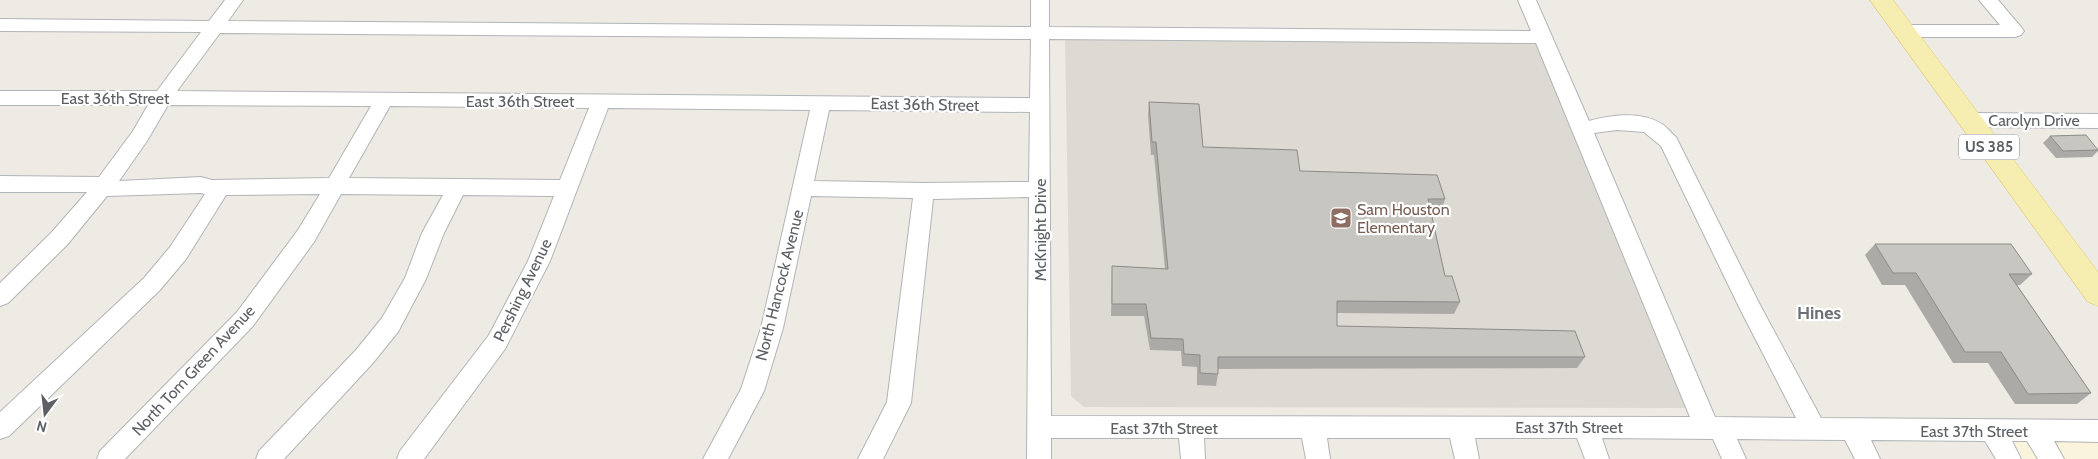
<svg xmlns="http://www.w3.org/2000/svg" width="2098" height="459" viewBox="0 0 2098 459" font-family="Cabin,sans-serif">
<style>
.commercial{fill:#faf4dc}
.education{fill:#dddad3}
.lines{fill:none;stroke-linecap:round;stroke-linejoin:round}
.minor-casing{stroke:#b1b4b8;stroke-width:2}
.major-casing{stroke:#e2c568;stroke-width:1}
.minor{fill:#fff;fill-rule:evenodd}
.major{fill:#f6eeb0;fill-rule:evenodd}
.wall{fill:#acaaa6}
.building{fill:#c8c6c1;stroke:#8c8b87}
.labels{text-anchor:middle;stroke-width:4.5;stroke-linejoin:round;paint-order:stroke}
.shield{fill:#fff;stroke:#8d8f92;stroke-width:1}
.shield-label{font-size:15px;font-weight:bold;fill:#5c5f63}
.street-label{font-size:16px;fill:#5c5f63;stroke:#fff}
.education-label{font-size:16px;fill:#785e54;stroke:#fff;text-anchor:start}
.neighbourhood-label{font-size:18px;font-weight:bold;fill:#6d7175;stroke:#fff}
</style>
<rect width="100%" height="100%" fill="#edebe4"/>
<path class="commercial" d="M1989 431H2098V459H2006Z"/>
<path class="education" d="M1065 35 1540 40 1693 408 1084 407 1071 396Z"/>
<g class="lines">
<g class="minor-casing">
<path id="minor" d="M225 0H243L228 21 1031 27V0H1049V27L1531 31 1518 0H1536L1589 121C1611 115 1641 111 1662 124 1667 127 1671 133 1676 137L1760 305 1821 418 2098 420V442L2054 441 2064 459H2038L2027 441H2012L2021 459H1996L1985 441 1871 440 1880 459H1855L1845 440 1737 439 1746 459H1722L1713 439 1602 438 1609 459H1585L1577 438H1475L1479 459H1455L1450 438H1327L1330 459H1306L1302 438H1204L1205 459H1181L1179 438H1051V459H1027L1029 197 933 199 911 403 883 459H858L887 402 913 198 811 196 783 328 764 391 728 459H703L741 389 761 328 810 110 608 108 550 261 505 349 424 459H397L400 451 489 335 528 261 554 196 463 195 444 233 426 279 398 332 372 364 284 459H256L259 451 356 350 382 318 405 278 422 233 443 195 341 194 314 242 253 326 125 459H97L100 451 237 312 298 230 320 194 226 195 186 259 160 290 9 436 0 439V412L144 278 170 247 205 194 201 193 107 196 67 245 8 303 0 306V283L51 233 87 192H0V176L99 177 133 131 148 105H0V91H157L201 32 0 31V19L209 21ZM220 33 1031 39 1030 98 177 91ZM1049 39 1536 43 1690 417 1051 416ZM168 105 371 106 329 178 212 180 201 177 119 181 147 141ZM390 106 589 108 560 180 349 178ZM829 110 1030 112 1029 182 924 183 814 181ZM1617 130 1644 132 1661 146 1740 309 1796 418 1715 417 1594 133Z
M1979 0H1998L2021 27 2024 31 2021 35 2015 37H1903L1897 35 1894 31 1897 27 1903 25H2000Z
M1969 113 2098 114V128L1969 127 1962 125 1959 120 1962 115Z"/>
</g>
<g class="major-casing">
<path id="major" d="M1870 0H1893L2098 272V306L2088 302Z"/>
</g>
<use href="#minor" class="minor"/>
<use href="#major" class="major"/>
</g>
<path class="wall" d="M1149 102 1203 147 1300 171 1445 199 1441 212H1431L1445 276 1460 302 1454 314 1337 313V326L1585 357 1577 368 1218 369V374L1216 386 1197 385V367L1182 366 1181 351 1150 350 1144 316H1111L1112 266 1165 269 1154 155H1151L1148 115Z
M2050 136 2098 149V151L2092 157 2056 158 2043 143Z
M1875 244 2032 274 2020 285H2017L2091 393 2077 404H2015L1988 363H1953L1905 285H1882L1865 255Z"/>
<path class="building" d="M1149 102 1199 104 1203 147 1297 150 1300 171 1437 175 1445 199H1428L1445 276H1452L1460 302 1337 301V326L1575 331 1585 357H1218V374L1200 373V355L1184 354 1183 339 1151 338 1146 304H1112V266L1168 269 1156 142H1152Z
M2086 135 2098 150 2063 151 2050 136Z
M1875 244H2011L2032 274H2009L2091 393 2028 394 2001 352H1965L1916 273H1893Z"/>
<defs>
<g id="school-square" transform="scale(1.125)"><rect x="-9" y="-9" width="18" height="18" rx="4" fill="#8d6e63" stroke="#fff"/><path d="M0-5L7-2L0 1L-7-2ZM-4 1L0 2.5L4 1V4Q0 6-4 4Z" fill="#fff"/></g>
</defs>
<g fill-rule="evenodd">
<use href="#school-square" x="1341" y="218"/>
</g>
<g class="labels">
<rect class="shield" x="1959" y="134.5" width="60" height="25" rx="4"/>
<g class="shield-label">
<text x="1989" y="152">US 385</text>
</g>
<g class="street-label">
<text x="115" y="104">East 36th Street</text>
<text x="520" y="107">East 36th Street</text>
<text transform="translate(925 104) rotate(1)" y="6">East 36th Street</text>
<text x="2034" y="126">Carolyn Drive</text>
<text transform="translate(1040 230) rotate(-90)" y="6">McKnight Drive</text>
<text transform="translate(779 285) rotate(-76)" y="6">North Hancock Avenue</text>
<text transform="translate(522 290) rotate(-64)" y="6">Pershing Avenue</text>
<text transform="translate(193 370) rotate(-47)" y="6">North Tom Green Avenue</text>
<text x="1569" y="433">East 37th Street</text>
<text x="1164" y="434">East 37th Street</text>
<text x="1974" y="437">East 37th Street</text>
</g>
<g class="education-label">
<text x="1357" y="215">Sam Houston<tspan x="1357" dy="18">Elementary</tspan></text>
</g>
<g class="neighbourhood-label">
<text x="1819" y="319">Hines</text>
</g>
</g>
<g transform="translate(45 414) rotate(195)" stroke="#ffffff" stroke-width="4" paint-order="stroke">
<path d="M0-4L9 19L0 12L-9 19Z" fill="#5c5f63"/>
<text y="-8" font-size="14" font-weight="bold" text-anchor="middle" fill="#5c5f63">N</text>
</g>
</svg>
